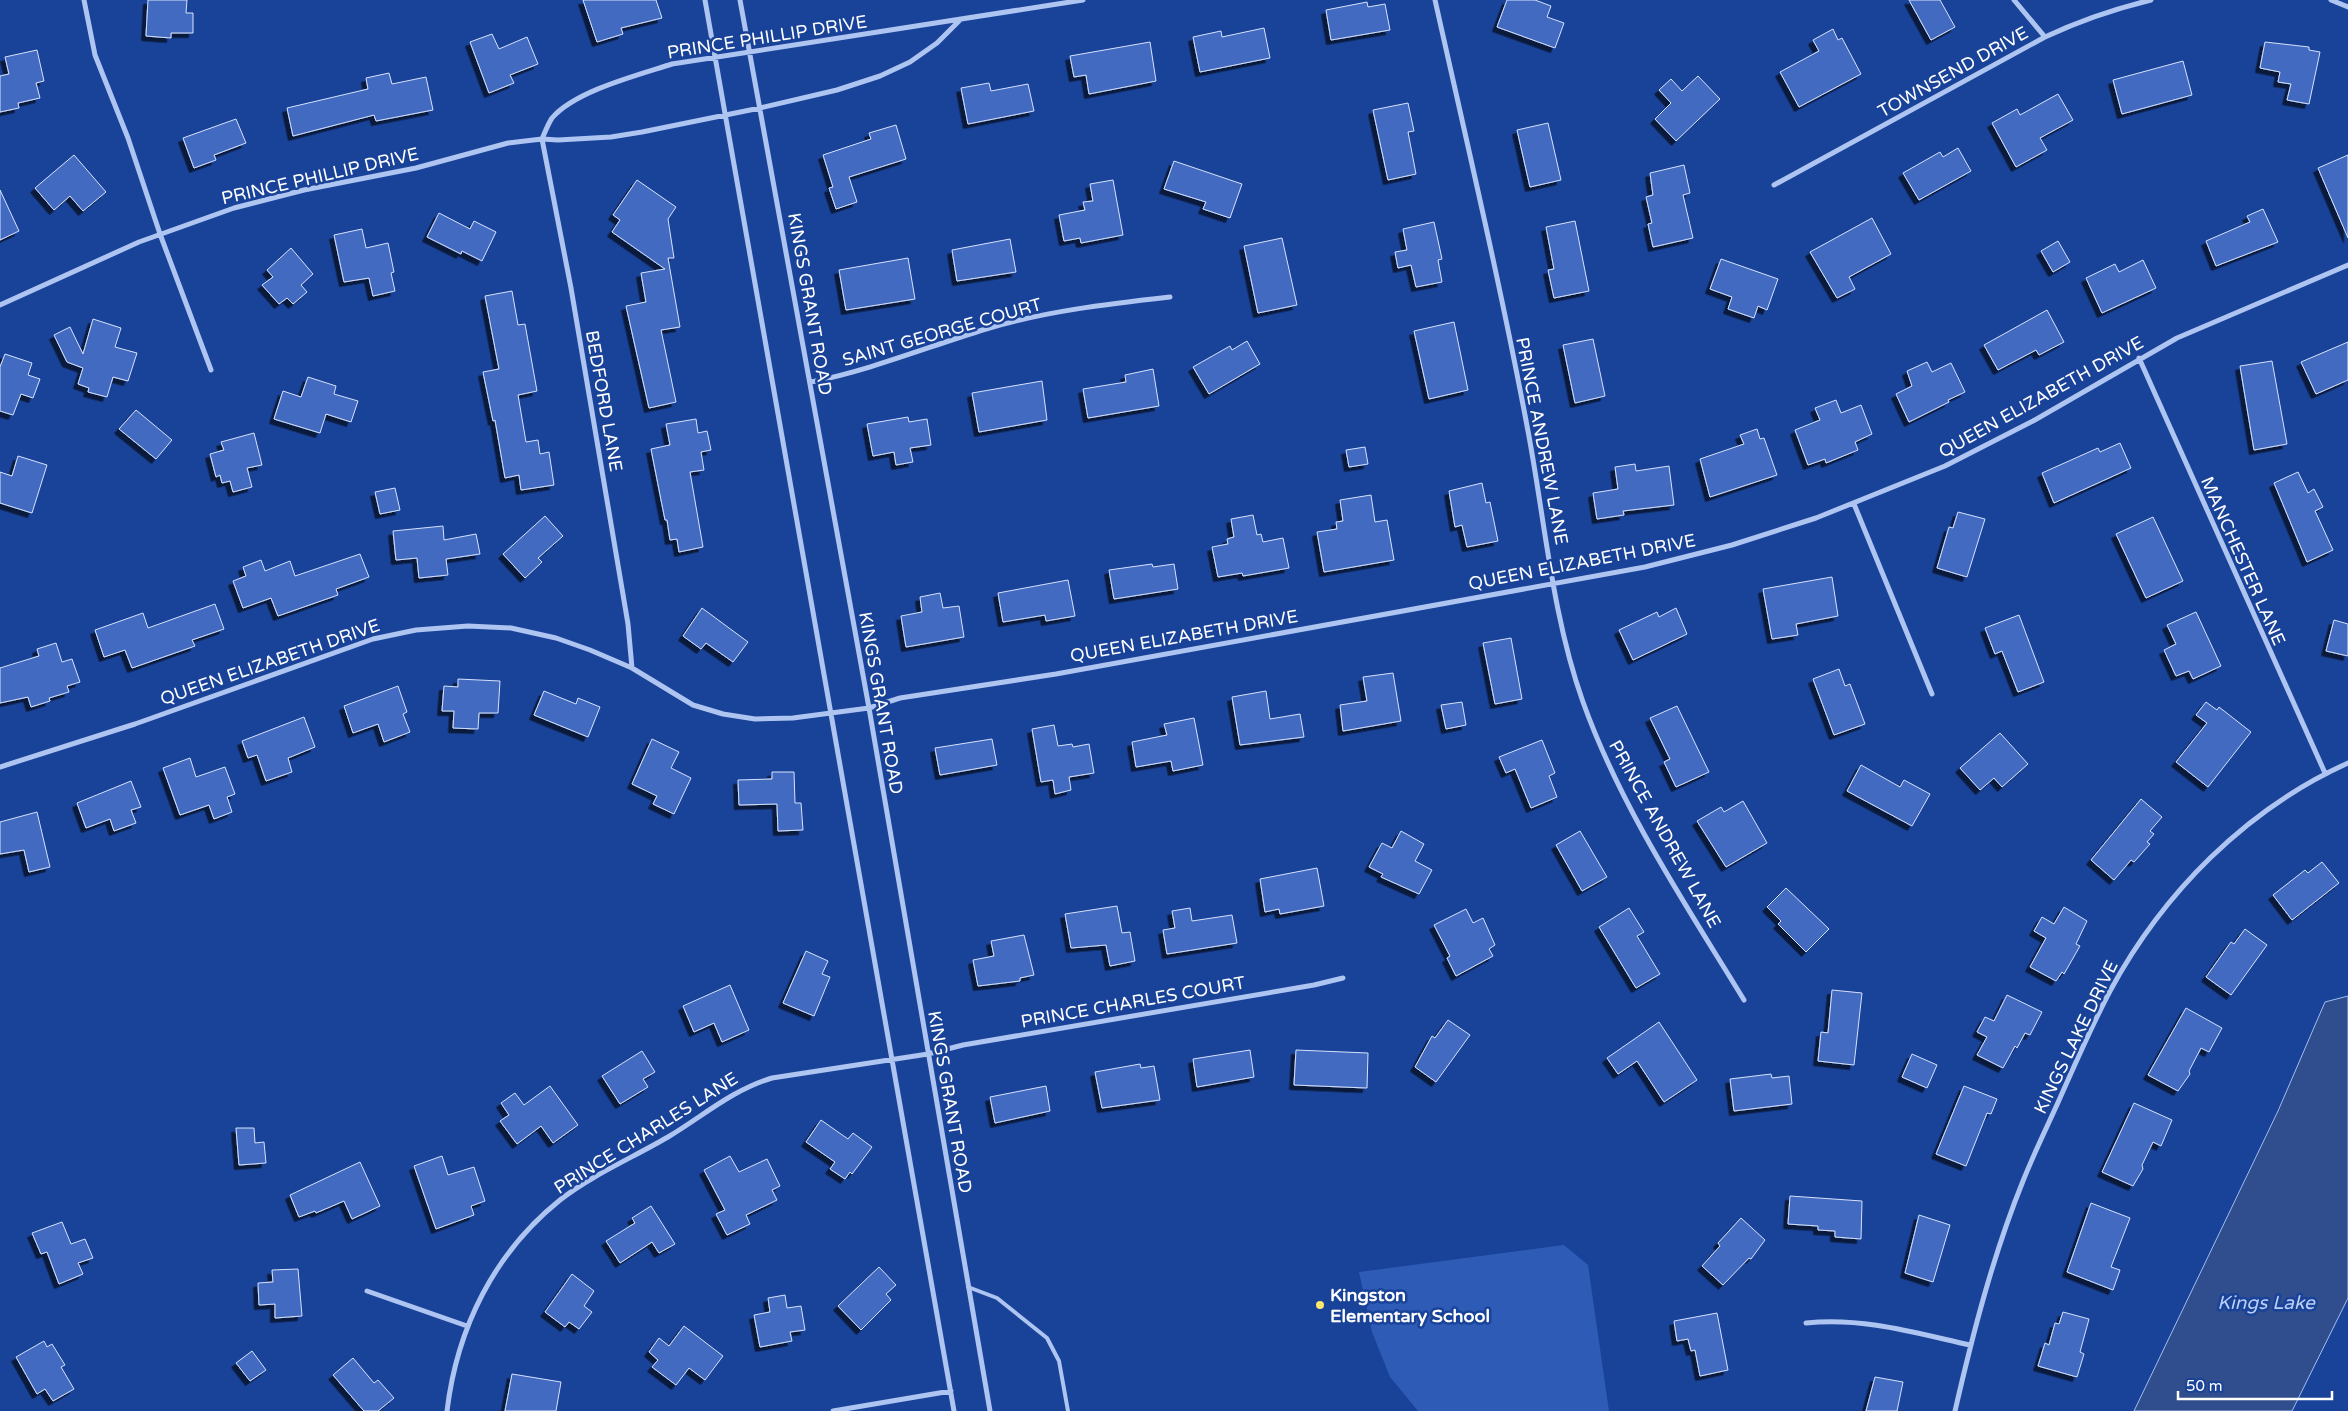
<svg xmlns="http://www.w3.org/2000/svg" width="2348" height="1411" viewBox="0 0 2348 1411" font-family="'Varela Round',sans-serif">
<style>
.green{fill:#2d5bb6}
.water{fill:#304d8e;stroke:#a1bdf3}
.building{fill:#426bc0;stroke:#d6e2fc;filter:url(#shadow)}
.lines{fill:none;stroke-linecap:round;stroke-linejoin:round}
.lane{stroke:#aec4f1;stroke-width:4}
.street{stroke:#aec4f1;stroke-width:5}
.poi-dot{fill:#ffe76e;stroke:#194299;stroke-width:2}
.labels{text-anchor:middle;stroke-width:5;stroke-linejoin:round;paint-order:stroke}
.street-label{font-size:18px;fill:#fff;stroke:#194299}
.poi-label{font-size:18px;font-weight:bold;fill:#fff;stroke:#194299;text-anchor:start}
.water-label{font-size:19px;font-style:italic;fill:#bbcff7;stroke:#194299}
</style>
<defs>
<filter id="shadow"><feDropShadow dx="-4.5" dy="4.5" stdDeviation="0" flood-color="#0009"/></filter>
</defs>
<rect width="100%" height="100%" fill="#194299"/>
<path class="green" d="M1564 1245 1588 1265 1609 1411H1418L1390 1377 1372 1332 1359 1272Z"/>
<path class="water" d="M2348 996V1298L2292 1411H2134L2278 1111 2325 1002Z"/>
<path class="building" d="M148 0H187L186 13H193V33H171V38L146 36Z
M583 0H656L662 18 621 28 623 34 597 42Z
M1507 0H1535L1551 6 1547 17 1564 23 1555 48 1497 27Z
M1909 0H1940L1955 27 1931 40Z
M1367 2 1368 7 1385 4 1390 30 1331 40 1326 10Z
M1264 28 1270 58 1200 72 1193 37 1221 31 1222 37Z
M1833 29 1838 40 1842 38 1861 74 1799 107 1780 72 1819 51 1813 40Z
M492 34 499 49 527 37 538 64 510 75 514 83 489 93 470 42Z
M1150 42 1156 81 1089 94 1086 75 1074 77 1070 56Z
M2265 42 2309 47V50L2320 52 2309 104 2287 100 2291 84 2278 82 2280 72 2260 68Z
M37 50 44 81 36 83 40 98 18 103 19 108 0 112V76L9 74 5 57Z
M2183 61 2192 95 2122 114 2113 80Z
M389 73 392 84 426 77 433 110 376 121 374 115 293 136 287 108 368 89 366 78Z
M1698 76 1720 99 1676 141 1655 119 1671 103 1659 90 1671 79 1682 91Z
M989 83 991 91 1028 84 1034 111 968 124 961 88Z
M2058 94 2073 120 2040 138 2047 150 2016 167 1992 123 2017 109 2020 115Z
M1408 103 1414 131 1408 132 1416 174 1388 180 1373 110Z
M236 119 246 143 214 155 216 160 194 168 183 138Z
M1548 123 1561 180 1530 187 1517 130Z
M896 125 906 159 849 177 857 202 836 209 829 188 833 187 823 155 871 139 869 133Z
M1958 148 1971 171 1919 200 1903 173 1940 152 1943 157Z
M74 155 106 192 83 211 70 196 54 210 35 188Z
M2348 155V238L2318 168Z
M1174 161 1242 184 1230 218 1203 209 1206 202 1164 189Z
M1684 165 1690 193 1683 195 1693 238 1653 247 1648 224 1652 223 1646 197 1653 195 1650 173Z
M637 180 676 207 668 219 674 258H668L680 327 661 330 676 402 649 408 626 306 646 302 641 273 665 269 612 232 620 220 613 215Z
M1113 180 1123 235 1081 243 1080 238 1064 241 1059 215 1085 210 1083 202 1093 201 1090 184Z
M0 190 19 231 0 240Z
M2263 209 2278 242 2216 266 2206 241 2250 222 2247 216Z
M439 213 470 229 474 221 496 232 482 261 462 251 461 254 427 237Z
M1872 218 1891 254 1849 277 1855 289 1837 298 1810 252Z
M1575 221 1589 291 1554 298 1548 270 1554 269 1546 227Z
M1434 222 1442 259 1438 260 1442 282 1416 287 1411 265 1398 268 1395 252 1407 250 1403 229Z
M362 229 366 248 388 243 394 272 391 273 395 291 373 296 369 278 344 282 334 235Z
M1282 238 1297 305 1258 313 1244 246Z
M1010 239 1016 272 957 281 952 250Z
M2058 241 2070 262 2053 272 2041 251Z
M291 248 313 274 301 285 307 292 293 304 287 298 279 304 262 285 273 277 267 270Z
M908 258 915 299 846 310 839 270Z
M1721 259 1778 279 1767 310 1758 306 1754 318 1728 309 1732 297 1710 289Z
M2143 260 2156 288 2102 313 2086 278 2115 264 2119 272Z
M512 291 518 325 525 324 537 391 518 395 526 442 538 440 540 454 549 452 554 485 521 490 519 475 505 478 495 420 493 421 483 372 499 369 485 296Z
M2047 310 2064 342 2039 355 2036 350 1998 370 1984 345Z
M93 319 121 328 115 347 137 353 128 381 113 377 107 397 88 392 89 388 78 384 83 368 67 362 54 335 70 327 83 354Z
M1454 322 1468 390 1429 399 1414 331Z
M1593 339 1605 396 1575 403 1563 345Z
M1247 341 1260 364 1209 394 1193 367 1230 346 1232 350Z
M2348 342V380L2316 394 2301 362Z
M5 354 32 363 28 375 40 379 33 398 21 394 13 415 0 411V367Z
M2272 361 2287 444 2254 450 2240 366Z
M1927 362 1932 372 1951 363 1965 392 1948 400 1949 402 1909 422 1896 394 1912 386 1907 371Z
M1153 369 1159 406 1088 418 1083 389 1126 382 1125 375Z
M308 377 336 386 334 394 358 401 351 422 326 414 320 433 274 419 283 391 301 397Z
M1042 381 1047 420 979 432 972 393Z
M1836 400 1841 413 1861 405 1872 434 1855 442 1858 450 1826 463 1825 459 1808 465 1795 430 1820 420 1815 408Z
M136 410 172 440 156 459 119 429Z
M908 417 909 422 927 419 931 445 910 448 913 462 896 465 894 452 873 456 867 424Z
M696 419 698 433 707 431 711 450 701 452 704 470 690 472 703 547 679 552 677 539 670 540 667 520H665L651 449 670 445 666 424Z
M1757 429 1760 439 1764 438 1777 475 1710 497 1700 459 1744 444 1740 435Z
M254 433 262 465 247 468 252 487 233 492 230 481 222 483 220 475 216 477 210 454 224 450 221 442Z
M2120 443 2131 468 2054 503 2042 473 2098 448 2100 452Z
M1365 447 1368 464 1349 467 1346 450Z
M18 456 47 465 32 513 0 503V472L12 476Z
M1635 464 1636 471 1669 466 1674 505 1623 511 1624 515 1597 519 1593 493 1618 489 1615 467Z
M2298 472 2308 493 2314 489 2323 507 2315 511 2333 550 2307 562 2274 483Z
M1482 483 1486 503 1490 502 1498 541 1467 547 1462 525 1455 527 1449 491Z
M395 488 400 510 380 514 375 492Z
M1371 495 1375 522 1387 520 1394 560 1324 572 1317 532 1337 529 1336 522 1343 521 1340 500Z
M1958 512 1985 519 1967 577 1937 568 1949 527 1953 528Z
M1253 515 1257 535 1261 534 1263 542 1283 538 1289 568 1243 576 1242 573 1218 577 1212 547 1228 544 1227 539 1234 537 1231 519Z
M545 516 563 536 538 558 542 562 525 578 503 554Z
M2153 517 2183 581 2146 598 2116 534Z
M443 526 444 540 476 534 480 554 446 559 448 575 419 578 417 558 396 560 393 531Z
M360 554 369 577 336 589 338 595 278 616 271 598 243 608 233 581 246 576 243 567 261 560 265 571 290 561 295 576Z
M1152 564 1153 567 1174 564 1178 589 1114 599 1109 570Z
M1832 577 1838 616 1796 624 1798 635 1772 639 1763 589Z
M1068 580 1075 616 1046 621 1045 615 1003 622 998 593Z
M940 593 943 608 959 606 964 637 906 647 901 616 922 612 920 597Z
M215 604 224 629 192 640 195 646 132 668 125 650 104 657 95 630 143 613 148 628Z
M702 608 748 642 733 662 706 643 701 649 683 636Z
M1676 608 1687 634 1633 660 1619 630 1657 612 1659 617Z
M2196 612 2221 666 2193 679 2189 671 2176 676 2164 650 2176 644 2167 625Z
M2019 615 2044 682 2018 692 2002 651 1995 654 1985 628Z
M2334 620 2348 624V656L2326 651Z
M1511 638 1522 699 1495 704 1483 643Z
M56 643 62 662 72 659 80 682 67 686 69 692 49 698 50 701 31 707 28 697 0 703V668L39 656 37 649Z
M1839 669 1845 686 1850 684 1865 724 1834 735 1813 679Z
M1393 673 1401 721 1343 731 1340 705 1367 701 1363 677Z
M458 679 500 681 498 713H479L478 729 453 728 454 711H442L444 686 458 687Z
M398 686 407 712 403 714 410 732 384 742 378 724 353 733 344 706Z
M544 691 576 704 578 698 600 707 588 737 534 715Z
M1266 691 1270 719 1300 714 1304 737 1240 745 1232 697Z
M1462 702 1466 725 1446 729 1441 705Z
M2206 702 2217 710 2219 707 2251 732 2208 787 2176 762 2207 723 2196 715Z
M1677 706 1709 772 1676 787 1664 762 1670 759 1650 718Z
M304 717 315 747 288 758 292 772 266 781 257 755 248 758 242 741Z
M1194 718 1203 765 1173 771 1171 761 1136 767 1132 742 1167 735 1164 724Z
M1054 725 1058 746 1072 744 1073 747 1089 744 1094 773 1069 777 1071 790 1055 794 1053 780 1041 782 1032 729Z
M2000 733 2028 764 2002 787 1994 778 1980 790 1960 768Z
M652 739 679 752 671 768 691 778 674 814 653 804 657 796 632 784Z
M992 739 997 765 940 775 935 748Z
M1542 740 1555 773 1549 776 1557 797 1531 808 1515 769 1506 773 1499 757Z
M190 758 196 777 225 767 235 794 227 797 232 812 214 819 209 805 180 815 163 768Z
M1861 765 1900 787 1904 780 1930 794 1912 826 1847 791Z
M772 772H794L795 803H801L803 830 778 831 777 804 739 805 738 780 772 779Z
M131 781 141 807 131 810 136 823 114 831 110 819 86 828 77 803Z
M2141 799 2162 817 2150 831 2154 834 2147 842 2150 844 2134 862 2131 860 2114 880 2091 860Z
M1743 801 1767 843 1726 867 1697 821 1721 807 1724 812Z
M37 812 50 867 29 872 24 850 0 854V822Z
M1401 831 1424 844 1415 861 1432 870 1419 894 1381 877 1383 874 1369 867 1382 843 1392 848Z
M1580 831 1607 877 1582 891 1556 845Z
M2322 862 2339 883 2292 920 2273 895 2305 870 2308 873Z
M1317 868 1324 906 1280 914 1279 909 1265 912 1260 879Z
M1786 888 1829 929 1806 952 1778 924 1781 921 1767 907Z
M1117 906 1122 933 1130 932 1135 961 1110 966 1106 945 1071 948 1065 914Z
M2064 907 2087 921 2076 944 2080 946 2064 974 2062 972 2056 981 2030 967 2046 938 2034 931 2042 917 2054 924Z
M1190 908 1192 921 1232 915 1237 943 1167 954 1163 930 1175 928 1172 911Z
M1629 908 1644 932 1637 936 1660 974 1636 988 1599 927Z
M1466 909 1473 923 1483 918 1495 945 1489 949 1493 956 1456 976 1447 958 1450 956 1434 925Z
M2245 929 2267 945 2231 995 2206 977 2231 942 2234 944Z
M1024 935 1034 975 1020 978V981L978 986 973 960 994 956 991 941Z
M806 951 828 961 822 974 830 977 814 1016 783 1003Z
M730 985 749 1030 722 1042 714 1023 694 1032 683 1006Z
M1832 990 1862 993 1854 1065 1818 1061 1821 1032 1828 1033Z
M2007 995 2042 1012 2030 1035 2025 1033 2017 1048 2015 1046 2003 1068 1977 1055 1987 1037 1977 1032 1985 1017 1994 1021Z
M2186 1008 2222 1028 2209 1052 2201 1048 2189 1071 2190 1074 2178 1091 2148 1075Z
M1448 1020 1470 1035 1436 1082 1415 1067 1432 1036 1435 1038Z
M1659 1022 1697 1080 1664 1102 1637 1061 1618 1074 1607 1058Z
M1250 1050 1254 1077 1197 1087 1193 1059Z
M1296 1050 1368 1053 1367 1088 1294 1085Z
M642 1051 655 1072 643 1079 648 1087 620 1104 602 1076Z
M1912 1054 1937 1065 1927 1088 1902 1077Z
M1140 1064 1141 1068 1154 1066 1160 1100 1102 1108 1095 1072Z
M1771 1074 1772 1078 1789 1076 1792 1104 1734 1111 1730 1079Z
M550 1086 578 1125 553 1143 541 1126 517 1144 500 1121 509 1115 501 1103 515 1093 524 1105Z
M1046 1086 1050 1111 995 1123 990 1097Z
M1964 1086 1997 1099 1991 1114 1987 1113 1966 1166 1936 1154Z
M2134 1103 2172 1120 2161 1146 2153 1142 2142 1165 2143 1169 2133 1186 2102 1172Z
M821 1120 848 1139 853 1133 872 1147 852 1174 850 1172 845 1179 830 1169 835 1162 806 1142Z
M236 1128H254L255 1143 264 1142 266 1163 239 1165Z
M442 1156 448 1175 474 1167 485 1201 471 1206 474 1215 436 1229 414 1166Z
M730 1156 739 1172 767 1159 780 1186 772 1190 777 1200 746 1215 750 1224 727 1235 716 1214 725 1210 704 1170Z
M360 1162 380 1206 352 1219 344 1201 316 1213 315 1211 299 1217 290 1195Z
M1790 1196 1862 1201 1861 1239 1835 1237V1231L1818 1230V1226L1788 1224Z
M2091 1203 2130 1218 2111 1267 2120 1270 2113 1290 2067 1272Z
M651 1206 675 1244 659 1253 652 1242 620 1263 606 1241 635 1223 632 1218Z
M1919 1215 1950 1225 1933 1282 1905 1273Z
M1741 1218 1765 1240 1751 1259 1749 1258 1723 1285 1702 1266 1720 1246 1718 1243Z
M62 1222 71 1244 85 1239 93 1258 78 1263 83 1274 59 1284 47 1252 41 1254 32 1233Z
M879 1267 896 1285 886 1294 891 1300 861 1330 838 1306Z
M298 1269 302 1316 275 1318V1304L259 1305 258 1283 273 1282 272 1270Z
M572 1274 594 1291 584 1306 592 1312 579 1329 569 1322 565 1327 545 1312Z
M785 1295 787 1308 801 1306 805 1330 790 1332 792 1341 760 1347 754 1315 770 1312 768 1298Z
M2063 1312 2089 1319 2080 1352 2084 1354 2077 1377 2038 1366 2045 1343 2049 1345 2055 1323 2059 1324Z
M1717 1313 1728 1370 1700 1376 1695 1350 1691 1351 1688 1339 1677 1341 1674 1321Z
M684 1326 723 1356 705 1380 689 1368 676 1385 652 1367 658 1360 649 1352 659 1338 669 1346Z
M44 1341 47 1347 52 1344 65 1365 61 1367 74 1389 53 1401 45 1389 37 1394 16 1357Z
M252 1351 266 1370 250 1381 236 1363Z
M353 1358 374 1383 378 1380 394 1398 378 1411H364L333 1375Z
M512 1374 561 1382 556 1411H505Z
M1875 1377 1903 1382 1897 1411H1866Z"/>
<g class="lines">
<path class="lane" d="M968 1287 997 1298 1047 1338 1059 1361 1068 1411"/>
<path class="street" d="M84 0 95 55 128 138 160 234 211 370
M705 0 954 1411
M740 0 869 708 990 1411
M1435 0C1467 143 1501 287 1528 431 1545 521 1552 615 1583 702 1621 808 1686 905 1744 1000
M2014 0 2045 37
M2331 0 2348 7
M542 139C545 132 548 124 552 118 575 91 638 75 672 64L1083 0
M542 139 571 288 628 624 632 668
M1774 185 2045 37C2079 21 2114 9 2151 0
M0 305 139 242 234 208 304 190 416 168 508 143 542 139 558 140 611 137 642 132 760 108 837 90 880 76 910 62 937 43 960 20
M2139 358 2325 773
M811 382C871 370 927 347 986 329 1046 311 1108 304 1170 297
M1854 504 1932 694
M0 767 135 724 373 639 416 630 468 626 511 628 556 638 590 650 632 668 693 705 723 714 755 719 793 718 869 708 900 698 1056 674 1645 567 1732 545 1816 518 1945 466 2033 421 2177 338 2348 265
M367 1291 467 1326
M1806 1323C1863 1317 1916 1333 1970 1345
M447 1411C457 1328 494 1253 560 1200 592 1175 632 1158 668 1137 703 1116 732 1090 772 1078L928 1054 963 1045 1314 985 1343 978
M833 1411 951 1391
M1955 1411C1973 1333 1993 1255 2023 1181 2034 1153 2048 1125 2060 1098 2076 1062 2092 1025 2110 991 2163 893 2246 809 2348 763"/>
</g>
<circle class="poi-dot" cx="1320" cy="1305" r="5"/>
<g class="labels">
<g class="street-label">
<text transform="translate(767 37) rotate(-9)" y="6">PRINCE PHILLIP DRIVE</text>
<text transform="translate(1953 72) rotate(-29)" y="6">TOWNSEND DRIVE</text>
<text transform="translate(320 176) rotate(-13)" y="6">PRINCE PHILLIP DRIVE</text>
<text transform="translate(810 304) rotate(80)" y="6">KINGS GRANT ROAD</text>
<text transform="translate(942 332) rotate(-16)" y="6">SAINT GEORGE COURT</text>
<text transform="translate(2041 397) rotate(-29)" y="6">QUEEN ELIZABETH DRIVE</text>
<text transform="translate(604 401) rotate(80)" y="6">BEDFORD LANE</text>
<text transform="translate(1542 441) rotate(79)" y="6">PRINCE ANDREW LANE</text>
<text transform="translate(2243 561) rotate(66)" y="6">MANCHESTER LANE</text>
<text transform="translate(1582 562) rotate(-11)" y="6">QUEEN ELIZABETH DRIVE</text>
<text transform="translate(1184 636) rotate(-10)" y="6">QUEEN ELIZABETH DRIVE</text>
<text transform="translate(270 662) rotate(-19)" y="6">QUEEN ELIZABETH DRIVE</text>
<text transform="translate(881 703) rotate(80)" y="6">KINGS GRANT ROAD</text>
<text transform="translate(1665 834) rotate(61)" y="6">PRINCE ANDREW LANE</text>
<text transform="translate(1133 1002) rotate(-10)" y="6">PRINCE CHARLES COURT</text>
<text transform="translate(2076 1037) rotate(-64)" y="6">KINGS LAKE DRIVE</text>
<text transform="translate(950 1102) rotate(80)" y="6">KINGS GRANT ROAD</text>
<text transform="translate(646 1133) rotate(-32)" y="6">PRINCE CHARLES LANE</text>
</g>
<g class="poi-label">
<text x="1330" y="1301">Kingston<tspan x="1330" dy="21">Elementary School</tspan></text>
</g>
<g class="water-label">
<text x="2266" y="1309">Kings Lake</text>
</g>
</g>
<path d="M2178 1391v8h154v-8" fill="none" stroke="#ffffff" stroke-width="2.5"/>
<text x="2186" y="1391" font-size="15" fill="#ffffff" stroke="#194299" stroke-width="4" paint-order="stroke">50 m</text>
</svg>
